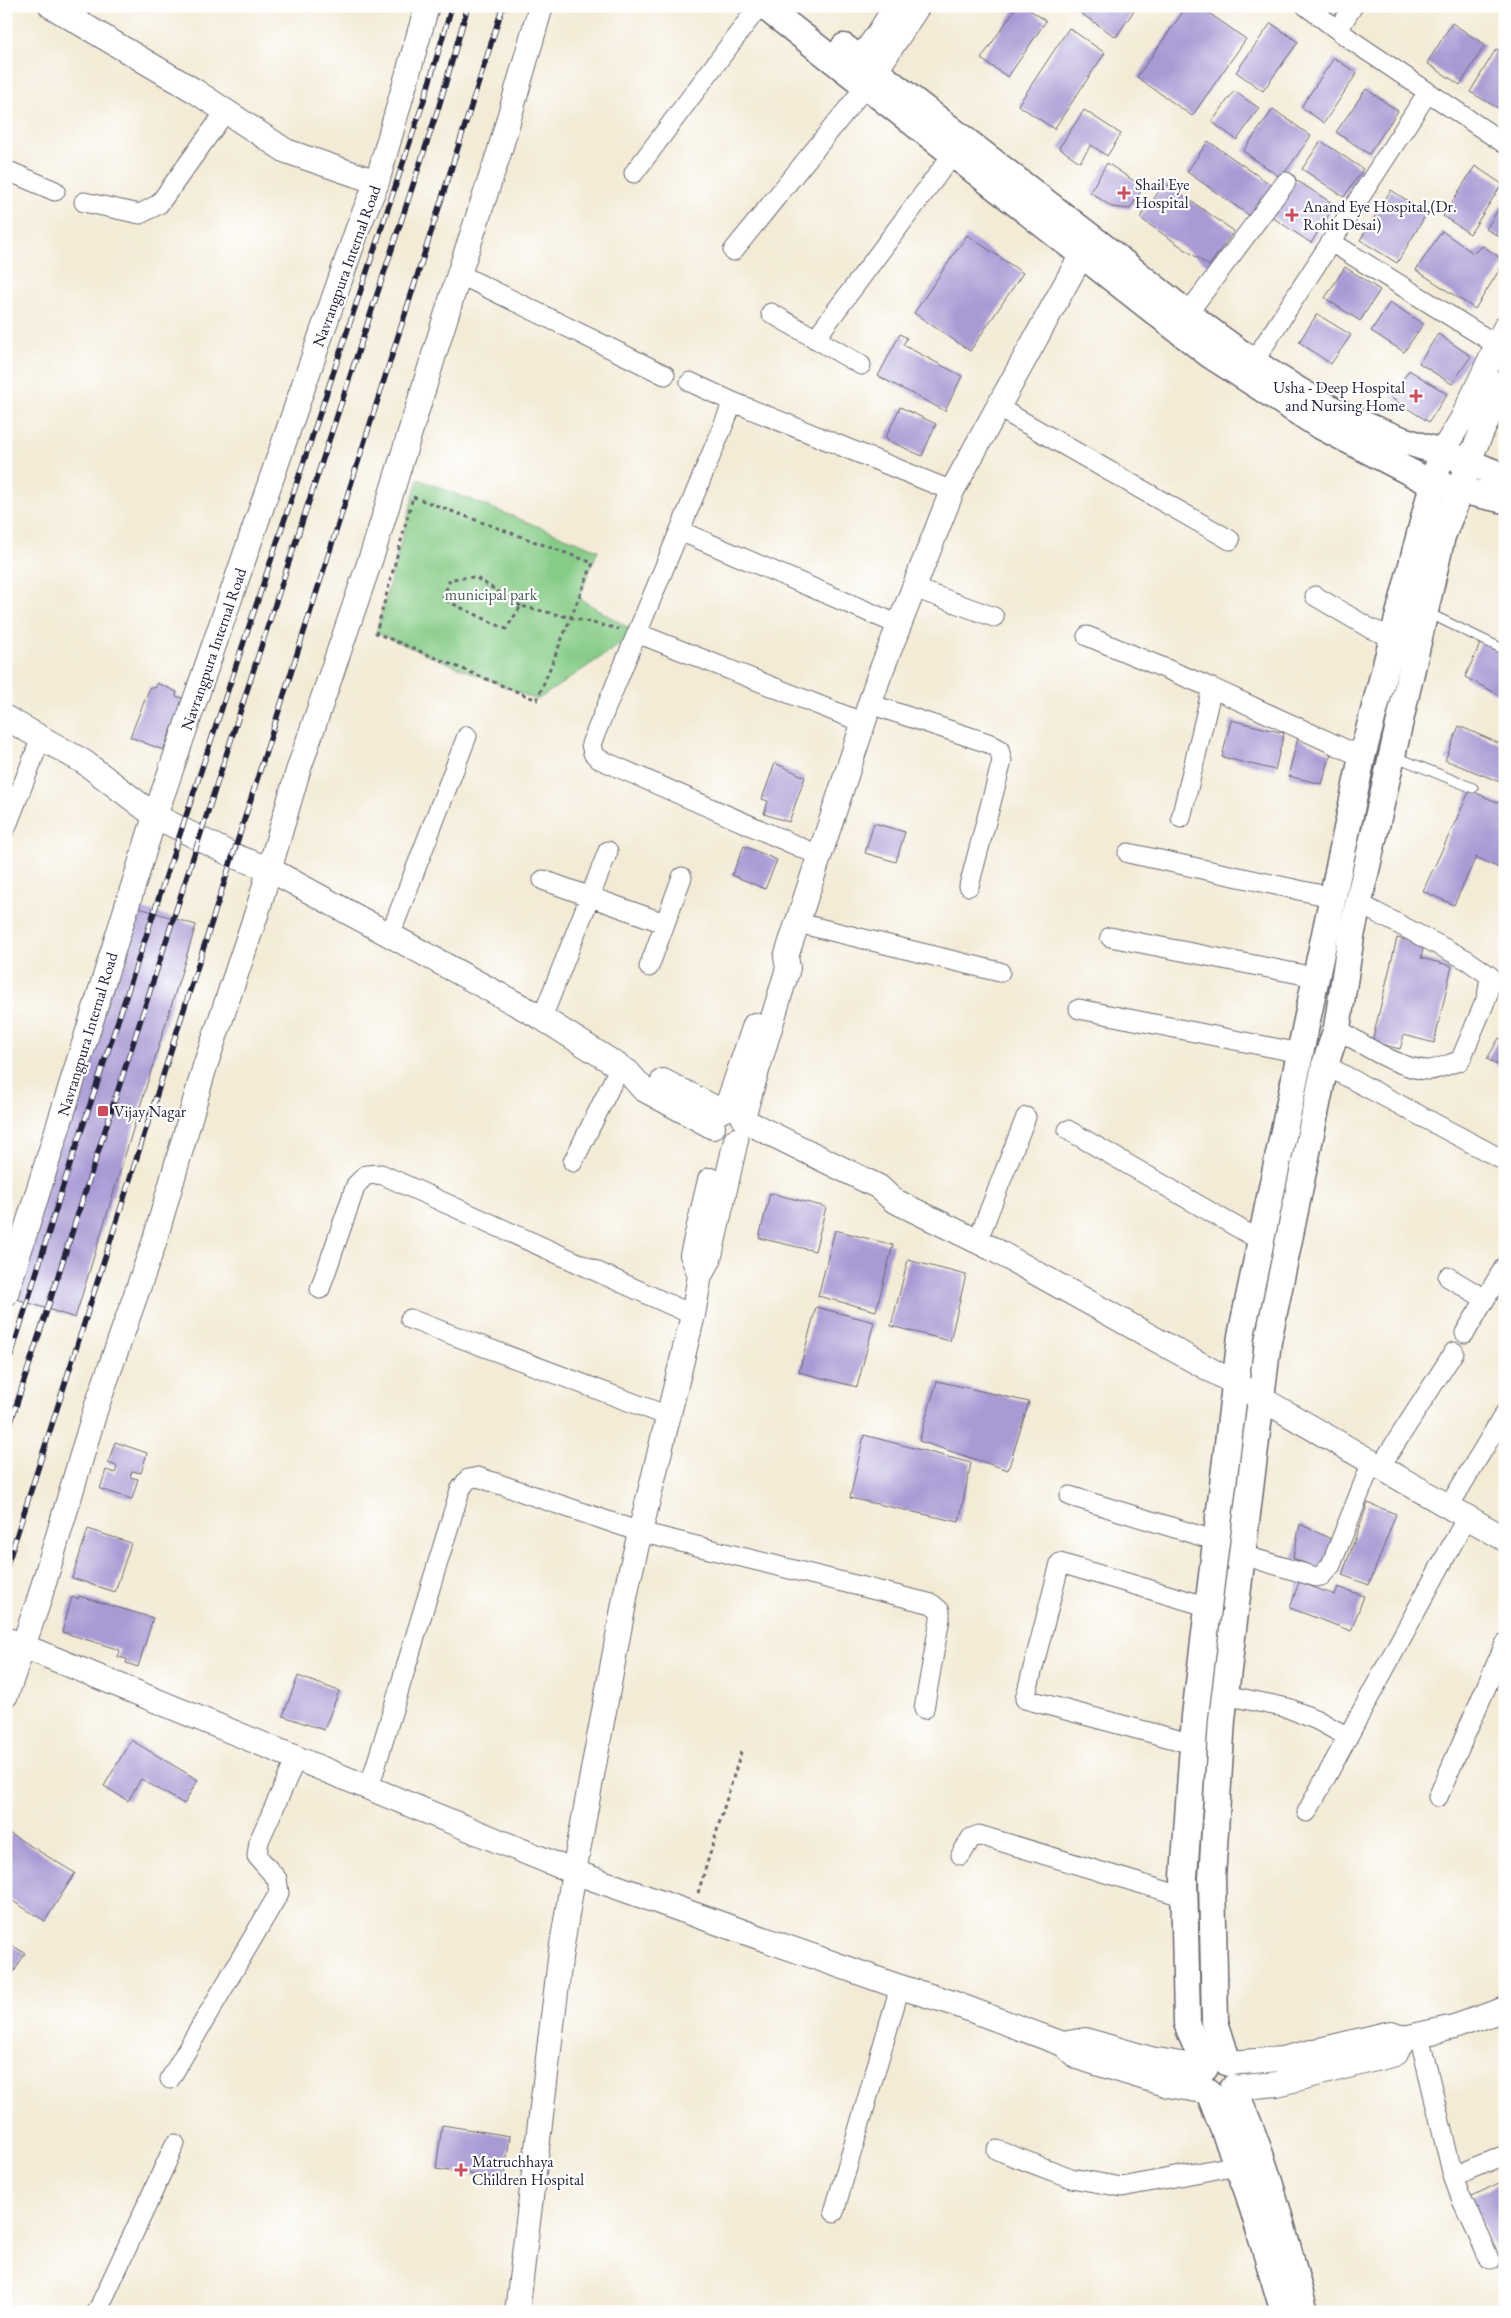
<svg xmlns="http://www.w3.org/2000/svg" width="1511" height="2318" viewBox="0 0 1511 2318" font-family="'EB Garamond',serif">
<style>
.green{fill:#86cc87;stroke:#547761}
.building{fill:#a99ad4}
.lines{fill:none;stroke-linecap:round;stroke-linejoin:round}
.service-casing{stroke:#6b6871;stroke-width:11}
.minor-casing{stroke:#6b6871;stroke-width:21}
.tertiary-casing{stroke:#6b6871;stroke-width:26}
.secondary-casing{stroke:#6b6871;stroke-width:29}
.path{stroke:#6b6871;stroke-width:3;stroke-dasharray:4 4;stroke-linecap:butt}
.service{stroke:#fff;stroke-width:9}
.minor{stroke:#fff;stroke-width:19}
.tertiary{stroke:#fff;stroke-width:24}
.secondary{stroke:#fff;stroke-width:26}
.rail-casing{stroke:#22223b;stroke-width:5.5}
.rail{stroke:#fff;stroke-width:4;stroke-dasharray:11;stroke-linecap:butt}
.poi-dot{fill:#d1495b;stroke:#fff;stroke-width:2}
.labels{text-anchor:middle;stroke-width:4.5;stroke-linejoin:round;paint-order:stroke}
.poi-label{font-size:16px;fill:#22223b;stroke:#fff;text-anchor:start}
.street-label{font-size:16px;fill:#22223b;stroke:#fff}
.park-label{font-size:16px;fill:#455e56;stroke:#fff}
</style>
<rect width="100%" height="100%" fill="#fff"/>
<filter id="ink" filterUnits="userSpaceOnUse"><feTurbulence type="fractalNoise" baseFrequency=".02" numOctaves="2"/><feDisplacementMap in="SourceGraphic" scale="10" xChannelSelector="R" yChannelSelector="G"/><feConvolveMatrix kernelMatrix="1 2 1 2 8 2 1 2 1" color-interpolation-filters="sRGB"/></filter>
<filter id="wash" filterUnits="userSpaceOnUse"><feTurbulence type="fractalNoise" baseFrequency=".0096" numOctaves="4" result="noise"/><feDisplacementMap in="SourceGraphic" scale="20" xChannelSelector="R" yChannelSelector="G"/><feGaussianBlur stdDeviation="1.12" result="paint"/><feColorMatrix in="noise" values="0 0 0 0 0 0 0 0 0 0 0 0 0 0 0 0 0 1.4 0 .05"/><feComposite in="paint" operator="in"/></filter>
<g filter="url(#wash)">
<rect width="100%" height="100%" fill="#f3ebd6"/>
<path class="green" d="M418 479 598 550 579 598 637 633 537 700 376 633Z"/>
<g id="blocks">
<path class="building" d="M1017 6H1024L1046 21 1008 77 981 59Z
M1078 6H1137L1116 37 1076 10Z
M1187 6H1199L1246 39 1192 116 1137 77Z
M1271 23 1298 42 1263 91 1236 72Z
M1452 23 1485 45 1460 85 1427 63Z
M1069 28 1105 53 1054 129 1018 105Z
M1496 49 1505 54V112L1470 92Z
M1334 58 1357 73 1324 123 1301 107Z
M1366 89 1398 111 1369 154 1336 132Z
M1234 91 1259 108 1237 140 1212 122Z
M1273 109 1311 136 1281 178 1243 151Z
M1084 110 1121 134 1107 156 1091 145 1080 162 1059 148Z
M1208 141 1277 189 1256 220 1187 172Z
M1321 141 1363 169 1344 197 1302 169Z
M1107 163 1143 187 1130 209 1112 207 1090 192Z
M1475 166 1502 184 1470 234 1443 216Z
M1296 180 1335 205 1311 243 1272 217Z
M1165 183 1234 231 1209 266 1140 218Z
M1391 190 1427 213 1397 263 1360 240Z
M1505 199V240L1486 229Z
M1442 231 1473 253 1483 246 1505 261 1475 309 1416 270Z
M967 235 1023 273 970 351 914 313Z
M1345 267 1380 290 1360 321 1325 298Z
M1390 302 1423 324 1404 352 1371 331Z
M1317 314 1351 335 1331 364 1299 342Z
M900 334 907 338 903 345 962 376 945 411 878 376Z
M1438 334 1471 356 1452 384 1419 363Z
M1409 370 1447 394 1429 422 1391 398Z
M900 407 936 424 922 456 885 439Z
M1481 642 1505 655V698L1465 677Z
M157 683 177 692 176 696 184 699 163 750 130 737 150 687 155 688Z
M1231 720 1284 733 1275 770 1222 757Z
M1459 726 1505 746V784L1445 760Z
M1298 738 1331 754 1322 784 1288 776Z
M775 763 805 777 789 822 764 814 768 801 762 799Z
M1470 790 1505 806V871L1476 857 1454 905 1423 891Z
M874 823 905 832 896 862 865 853Z
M744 846 777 860 765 889 732 875Z
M133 906 196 925 75 1318 8 1296Z
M1397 938 1424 944 1421 958 1452 966 1434 1043 1404 1035 1400 1049 1372 1042Z
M1499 1038 1505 1041V1069L1487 1059Z
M770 1193 826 1207 815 1251 759 1238Z
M835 1230 893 1245 876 1311 818 1296Z
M908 1260 966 1275 950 1341 891 1326Z
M816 1307 874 1322 857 1387 799 1372Z
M937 1381 1029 1402 1008 1470 919 1441Z
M864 1435 971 1463 959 1522 850 1498Z
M115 1442 147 1453 141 1473 132 1471 130 1477 138 1479 132 1499 100 1489 106 1470 115 1473 117 1466 108 1463Z
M1368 1503 1396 1514 1369 1585 1342 1575Z
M1300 1524 1335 1541 1324 1572 1293 1558Z
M88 1529 131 1543 115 1592 72 1578Z
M1299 1582 1335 1595 1338 1587 1364 1596 1351 1631 1290 1608Z
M79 1596 153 1618 138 1667 126 1663 127 1659 118 1657 120 1650 62 1632 72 1597 78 1599Z
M298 1676 339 1691 324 1730 283 1716Z
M131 1740 198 1780 184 1804 141 1779 128 1801 104 1786Z
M9 1833 75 1873 45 1921 6 1897V1837Z
M6 1942 25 1953 6 1986Z
M442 2125 510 2136 504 2179 436 2169Z
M1505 2180V2260L1501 2262 1470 2197Z"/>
</g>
</g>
<g filter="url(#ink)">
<use href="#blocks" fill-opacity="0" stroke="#6b6871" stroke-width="1"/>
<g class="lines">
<g class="service-casing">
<path id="service" d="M1426 612 1505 650
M1394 756 1473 788"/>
</g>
<g class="minor-casing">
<path id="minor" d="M1306 6 1351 40 1505 144
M1338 30 1353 6
M6 170 55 191
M634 173 759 6
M84 202 140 214 159 204 226 111
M1331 242 1497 345
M733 251 866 86
M459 274 665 375
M771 313 861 365
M1188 313 1286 182
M815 339 953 154
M1254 361 1428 92
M690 382 733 402
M997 407 1230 540
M680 531 899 625
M914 588 994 617
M1315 596 1371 629 1393 637
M637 633 864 723
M1087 636 1212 688 1362 757
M870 704 988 743 999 749 1002 761 969 886
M1181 818 1212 688
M6 828 41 738
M1128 853 1331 897
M820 856 599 759 593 753 591 744 733 402 952 491
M543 880 664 923
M798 923 1000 972
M390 935 467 736
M1110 937 1315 977
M649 967 682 877
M1079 1009 1300 1053
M542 1018 608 851
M1337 1028C1359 1043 1403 1071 1430 1070 1439 1069 1451 1063 1460 1061L1487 997 1490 976 1467 960 1358 903
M1325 1065 1505 1161
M1068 1130 1261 1241
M573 1162 620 1067
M977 1242 1026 1117
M1448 1277 1485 1299
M320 1289 356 1185 366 1175 381 1174 693 1315
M410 1319 668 1416
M1465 1333 1505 1266
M1380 1467 1454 1352
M1070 1496 1217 1541
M1449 1506 1505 1413
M1243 1555 1316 1577 1321 1576 1331 1565 1372 1462
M1225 1695 1288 1708 1317 1720 1348 1737
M1193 1744 1025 1699 1060 1563 1209 1607
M369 1788 460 1490 468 1479 478 1477 640 1532 932 1604 940 1611V1619L924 1709
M1438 1797 1505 1644
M1307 1812 1467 1517
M961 1855 971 1838 979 1835 1185 1897
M1419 2035 1453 2176 1460 2195 1490 2260
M170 2079 279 1893 277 1879 257 1856 259 1841 296 1759
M997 2150 1071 2178 1122 2187 1238 2165
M1453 2176 1505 2155
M834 2212 900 1987
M97 2312 175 2144"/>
</g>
<g class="tertiary-casing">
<path id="tertiary" d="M51 6 195 91 286 151 377 182
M850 73 879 33 896 6
M866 86 918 6
M1442 452 1462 419 1505 328
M1468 462 1505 382
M6 718 84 762 155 816 232 855 269 869 542 1018 628 1072 643 1089 713 1127
M663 1081 721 1111
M726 1109 755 1025
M743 1117 788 968 786 957 879 676 952 491 1082 254 1092 239
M745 1121 879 1187 893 1200 991 1248 1236 1384 1505 1539
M700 1275 692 1255 710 1180
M6 1294 155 816 359 225 377 182 427 6
M6 1639 574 1872 900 1987 950 2002 1063 2044 1077 2057 1168 2085 1209 2092
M6 1695 38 1603 96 1408 154 1243 205 1066 258 909 298 771 374 549 459 274 499 153 541 6
M1063 2044 1085 2040 1151 2059 1205 2068
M1228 2063 1282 2059 1391 2033 1404 2038 1454 2027 1505 2009
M1233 2088 1277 2084 1395 2054 1404 2038
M517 2312 561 1951 574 1872 628 1582 693 1315 700 1275 709 1260 736 1140"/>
</g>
<g class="secondary-casing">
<path id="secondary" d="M764 6 1209 354 1317 424 1433 484 1362 757 1241 1336 1195 1716 1184 1877 1187 2023 1205 2068
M844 47C928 112 1012 176 1096 241 1201 324 1309 419 1442 452
M1468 462 1505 477
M1228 2063 1215 2022 1212 1878 1222 1719 1268 1341 1325 1065 1337 1028 1351 936 1442 536 1460 491 1468 462 1442 452 1433 484 1505 500
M1233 2088C1267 2158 1284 2237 1305 2312
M1209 2092 1248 2192 1284 2312"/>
</g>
<path class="path" d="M413 497 593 563 537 700 376 633Z
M521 606 475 577 450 579 443 599 506 629 521 606 619 629
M698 1893 741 1752"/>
<use href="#service" class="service"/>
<use href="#minor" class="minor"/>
<use href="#tertiary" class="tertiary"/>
<use href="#secondary" class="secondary"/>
<g class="rail-casing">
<path id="rail" d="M6 1372 63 1186 424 100 452 6
M6 1437 260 650 439 106 468 6
M6 1569 503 6"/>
</g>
<use href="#rail" class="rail"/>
</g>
</g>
<g class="poi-dot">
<path d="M1121.5 185.5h5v5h5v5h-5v5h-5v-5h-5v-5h5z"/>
<path d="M1289.5 207.5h5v5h5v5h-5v5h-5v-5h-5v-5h5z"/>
<path d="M1413.5 388.5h5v5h5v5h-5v5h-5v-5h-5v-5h5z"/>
<rect x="97" y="1105" width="12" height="12" rx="2.5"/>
<path d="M458.5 2162.5h5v5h5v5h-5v5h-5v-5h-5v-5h5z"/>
</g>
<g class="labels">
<g class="poi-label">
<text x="1135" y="190">Shail Eye<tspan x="1135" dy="18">Hospital</tspan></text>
<text x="1303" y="212">Anand Eye Hospital,(Dr.<tspan x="1303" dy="18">Rohit Desai)</tspan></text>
<text x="1405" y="393" text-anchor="end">Usha - Deep Hospital<tspan x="1405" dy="18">and Nursing Home</tspan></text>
<text x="114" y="1117">Vijay Nagar</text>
<text x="472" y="2167">Matruchhaya<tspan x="472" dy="18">Children Hospital</tspan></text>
</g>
<g class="street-label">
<text transform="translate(346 266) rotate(-70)" y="6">Navrangpura Internal Road</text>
<text transform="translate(213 649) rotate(-71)" y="6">Navrangpura Internal Road</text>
<text transform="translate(87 1034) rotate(-73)" y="6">Navrangpura Internal Road</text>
</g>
<g class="park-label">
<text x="491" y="600">municipal park</text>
</g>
</g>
<rect width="1511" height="2318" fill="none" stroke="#fff" stroke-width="25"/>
</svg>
